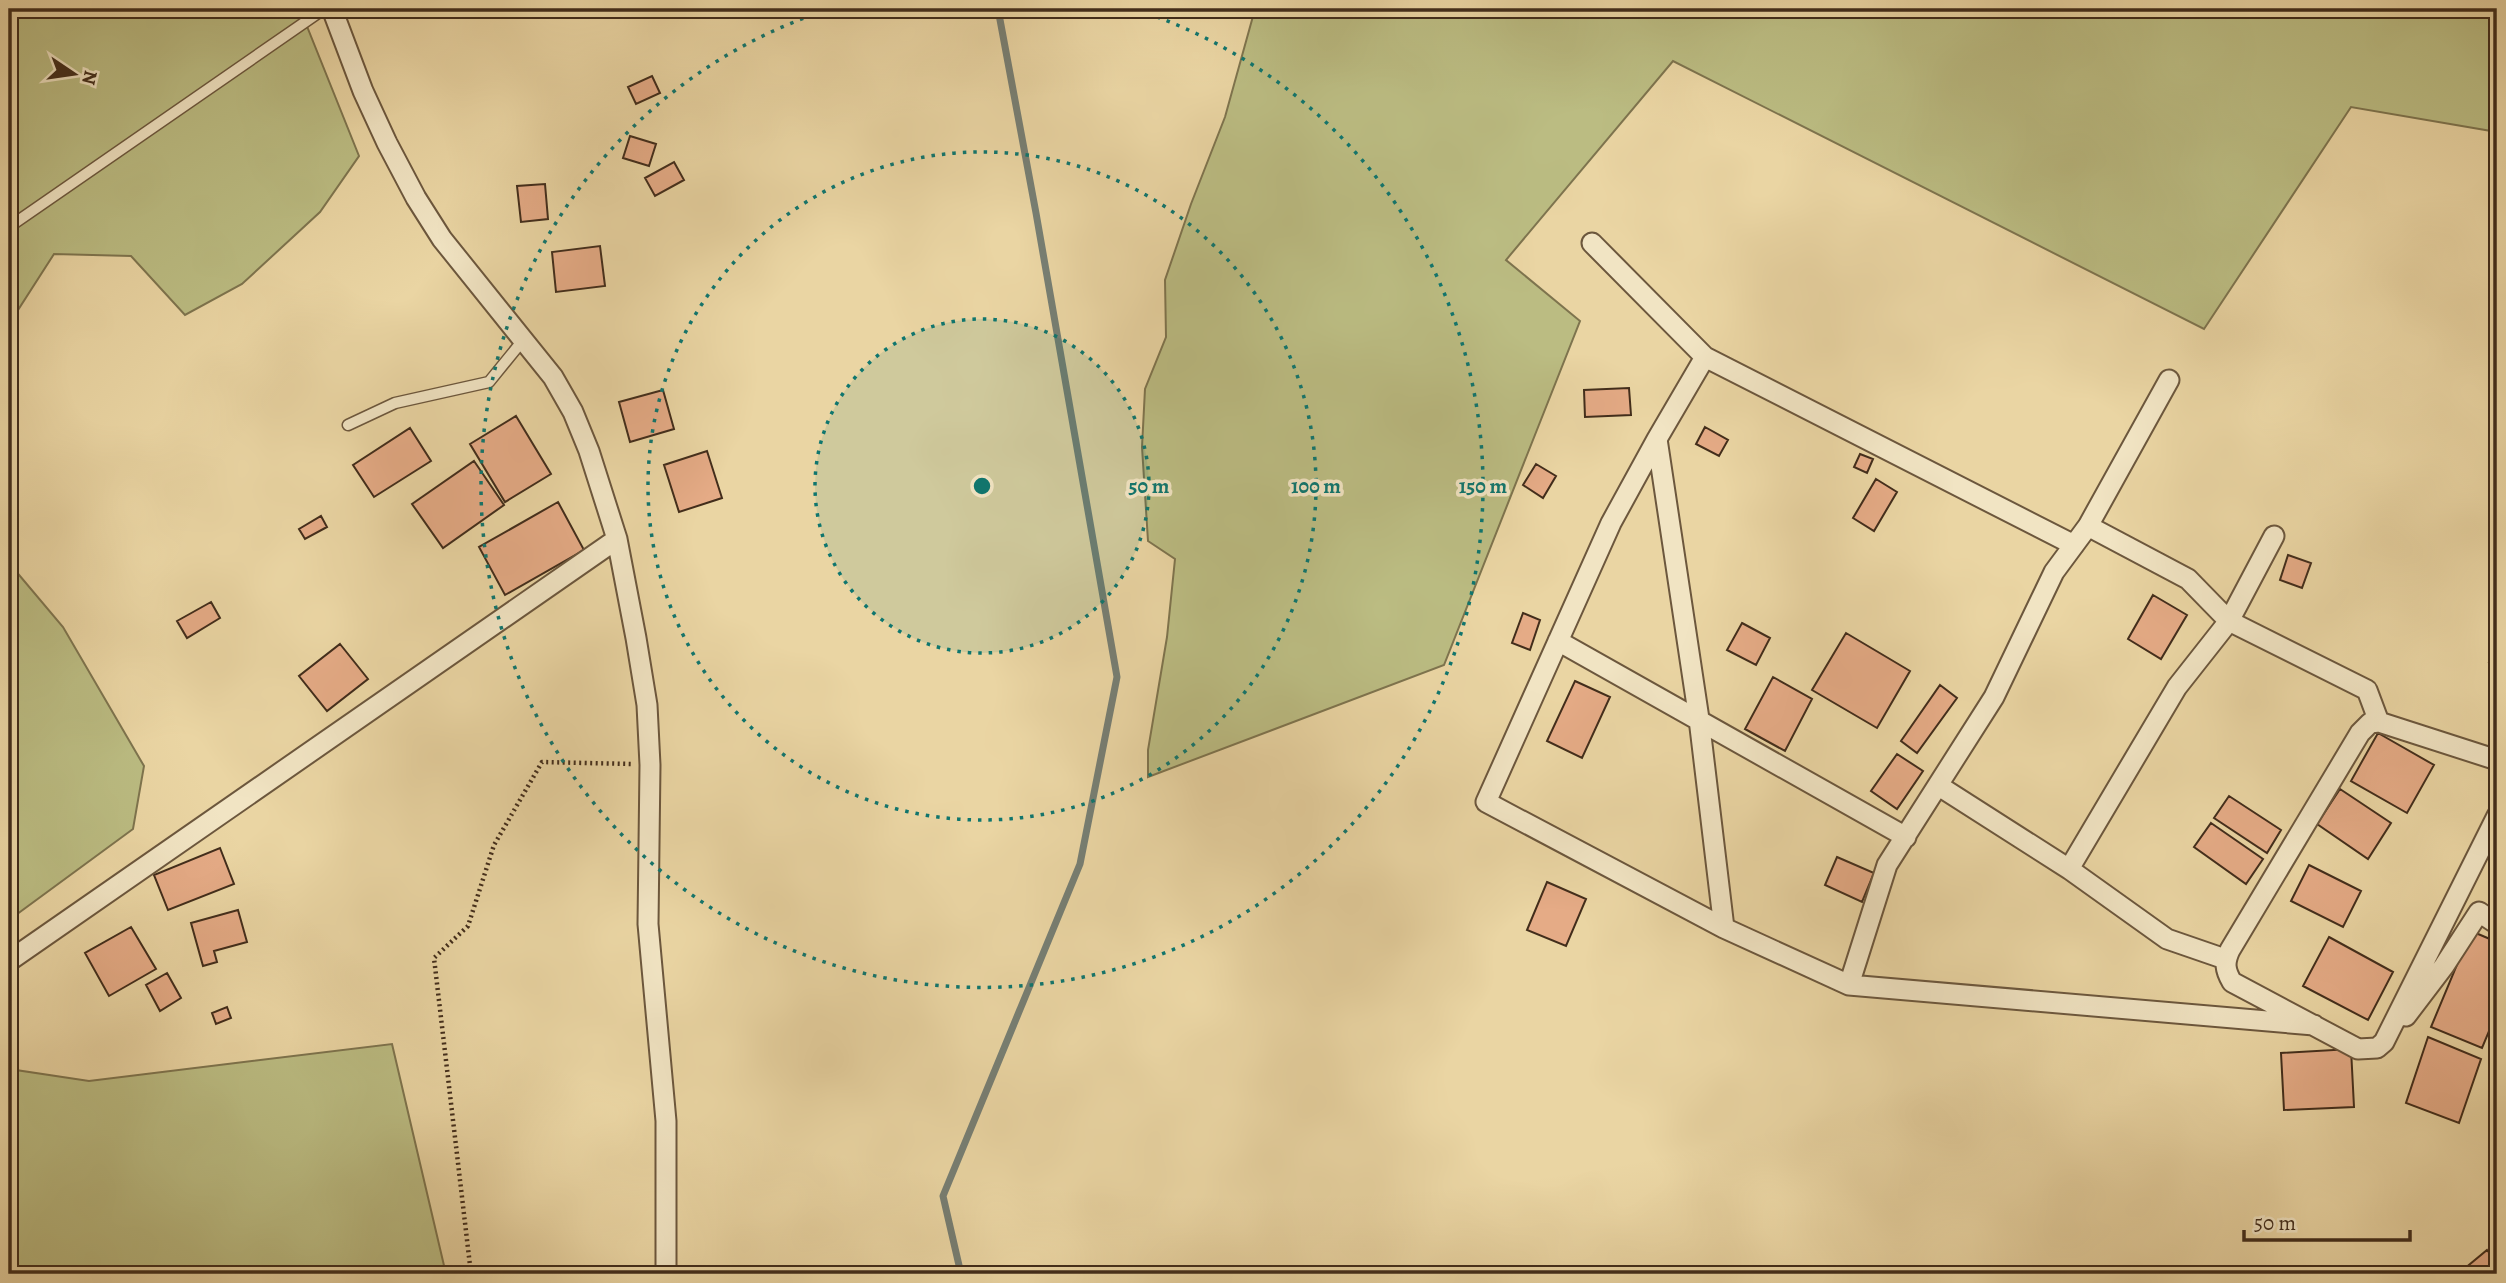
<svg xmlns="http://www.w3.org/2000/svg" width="2506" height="1283" viewBox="0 0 2506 1283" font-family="Alegreya,serif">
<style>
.green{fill:#bbbc82;stroke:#7e744e;stroke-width:2}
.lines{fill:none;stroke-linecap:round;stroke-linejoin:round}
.stream{stroke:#777f74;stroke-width:7}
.building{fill:#e5ab86;stroke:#422d1b;stroke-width:2}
.service-casing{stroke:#6c573d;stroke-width:13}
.minor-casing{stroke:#6c573d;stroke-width:23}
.path{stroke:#422d1b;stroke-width:4.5;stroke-dasharray:2 3.5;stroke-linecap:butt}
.service{stroke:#f1e4c3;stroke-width:10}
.minor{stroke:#f1e4c3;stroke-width:19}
.ring{fill:none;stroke:#0f766e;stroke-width:3.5;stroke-dasharray:3.5 7}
.centre{fill:#0f766e;stroke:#f1e4c3;stroke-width:3.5}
.ring-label{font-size:21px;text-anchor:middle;font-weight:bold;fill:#0f766e;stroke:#f1e4c3;stroke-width:7;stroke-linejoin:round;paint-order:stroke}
</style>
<rect width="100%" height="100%" fill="#ead5a3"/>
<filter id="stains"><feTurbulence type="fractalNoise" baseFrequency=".00286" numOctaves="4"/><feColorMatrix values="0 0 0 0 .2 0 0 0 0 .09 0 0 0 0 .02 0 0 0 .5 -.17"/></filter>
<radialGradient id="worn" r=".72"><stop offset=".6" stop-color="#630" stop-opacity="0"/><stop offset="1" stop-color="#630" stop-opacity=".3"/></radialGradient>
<path class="green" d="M9 9H300L359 156 320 212 242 284 185 315 131 256 54 254 9 324Z
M1255 9H2497V132L2351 107 2204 329 1673 61 1506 260 1580 321 1444 665 1148 777V750L1167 637 1175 559 1148 541 1142 447 1145 389 1166 337 1165 280 1191 204 1225 117Z
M9 563 63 627 144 766 133 829 9 920Z
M392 1044 446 1274H9V1069L89 1081Z"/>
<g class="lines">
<path class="stream" d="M961 1274 943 1196 1080 864 1117 677 1036 213 998 9"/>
</g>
<path class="building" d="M652 76 660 93 636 104 628 87Z
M630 136 656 144 649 166 623 158Z
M674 162 684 180 655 196 645 178Z
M545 184 548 219 521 222 517 186Z
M600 246 605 286 556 292 552 252Z
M1629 388 1631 415 1585 417 1584 390Z
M663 390 674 429 630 442 619 402Z
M516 416 551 474 505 502 470 444Z
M1705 427 1728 440 1719 456 1696 444Z
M410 428 431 461 374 497 353 465Z
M707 451 722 498 679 512 664 465Z
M1860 454 1873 459 1867 473 1854 467Z
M474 461 504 505 443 548 412 504Z
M1536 464 1556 476 1543 498 1523 485Z
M1876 479 1897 492 1874 531 1853 518Z
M558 502 584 550 505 595 479 547Z
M321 516 327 527 305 539 299 529Z
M2288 555 2311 563 2302 588 2280 580Z
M2153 595 2187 615 2161 659 2128 639Z
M211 602 220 618 187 638 177 621Z
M1523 613 1540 620 1530 650 1512 643Z
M1742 623 1770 638 1756 665 1727 650Z
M1846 633 1910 671 1877 728 1812 690Z
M340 644 368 679 327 711 299 676Z
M2497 647V666L2489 662Z
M1773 677 1812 699 1785 751 1745 729Z
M1575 681 1610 697 1582 758 1547 741Z
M1940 685 1957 698 1917 753 1901 741Z
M2378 733 2434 765 2407 813 2351 781Z
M1897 754 1923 771 1897 809 1871 791Z
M2340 789 2391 823 2368 859 2317 824Z
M2229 796 2281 830 2267 853 2214 818Z
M2211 823 2263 859 2246 884 2194 847Z
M220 848 234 884 168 910 154 875Z
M1837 857 1874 873 1862 902 1825 885Z
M2309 865 2361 891 2343 927 2291 901Z
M1547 882 1586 899 1566 946 1527 930Z
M238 910 247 942 214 951 217 962 203 966 191 923Z
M131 927 156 969 109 996 85 953Z
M2471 931 2497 942V1012L2482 1048 2431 1027Z
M2329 937 2393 972 2368 1020 2303 986Z
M167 973 181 998 160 1011 146 985Z
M227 1007 231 1018 216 1024 212 1013Z
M2428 1037 2481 1059 2459 1123 2406 1103Z
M2351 1049 2354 1107 2284 1110 2281 1053Z
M2487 1250 2497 1263V1274H2458Z"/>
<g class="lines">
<g class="service-casing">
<path id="service" d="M9 227 324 9
M348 425 395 403 489 382 524 339"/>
</g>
<g class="minor-casing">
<path id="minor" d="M332 9 363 91 387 143 416 198 442 239 553 377 573 412 589 451 617 539 636 638 647 705 650 765 648 924 666 1121V1274
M1592 243 1705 357 1657 439 1699 719 1724 928
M1705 357 2074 545
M1657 439 1611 523 1486 802 1724 928 1849 985 2314 1025
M2088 526 2188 579 2229 621 2367 690 2379 722
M1558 641 1906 837
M2497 760 2379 722 2370 723 2360 733 2230 950C2224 963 2225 970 2232 982L2358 1049 2377 1048 2384 1042 2497 816
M1939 786 2069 869 2167 939 2225 959
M2069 869 2177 687 2229 621 2274 536
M9 961 617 539
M1849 985 1887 865 1994 697 2054 572 2088 526 2169 380
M2406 1016 2444 966 2479 912 2497 924"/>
</g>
<path class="path" d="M471 1274 434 958 468 926 494 845 542 762 631 764"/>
<use href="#service" class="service"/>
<use href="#minor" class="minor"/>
</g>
<circle cx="982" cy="486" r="167" fill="#0f766e" fill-opacity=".12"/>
<g class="ring">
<circle cx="982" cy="486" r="167"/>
<circle cx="982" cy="486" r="334"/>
<path d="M1137 10A501 501 0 1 1 827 10"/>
</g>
<circle cx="982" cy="486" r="10" class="centre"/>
<g class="ring-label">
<text x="1149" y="493">50 m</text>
<text x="1316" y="493">100 m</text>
<text x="1483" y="493">150 m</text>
</g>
<rect width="2506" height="1283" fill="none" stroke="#ead5a3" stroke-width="35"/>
<rect x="10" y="10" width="2485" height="1262" fill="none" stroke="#422d1b" stroke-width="3.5"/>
<rect x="18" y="18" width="2471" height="1248" fill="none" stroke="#422d1b" stroke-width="2"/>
<g transform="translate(74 74) rotate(103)" stroke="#f1e4c3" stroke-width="5" paint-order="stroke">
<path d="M0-5L12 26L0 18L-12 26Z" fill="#422d1b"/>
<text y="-10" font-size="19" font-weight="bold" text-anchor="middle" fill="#422d1b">N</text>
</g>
<path d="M2244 1230v10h166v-10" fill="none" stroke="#422d1b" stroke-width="3.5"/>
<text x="2254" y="1230" font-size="21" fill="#422d1b" stroke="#f1e4c3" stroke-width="5" paint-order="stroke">50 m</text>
<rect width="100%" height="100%" filter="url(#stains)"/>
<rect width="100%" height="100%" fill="url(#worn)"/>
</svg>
